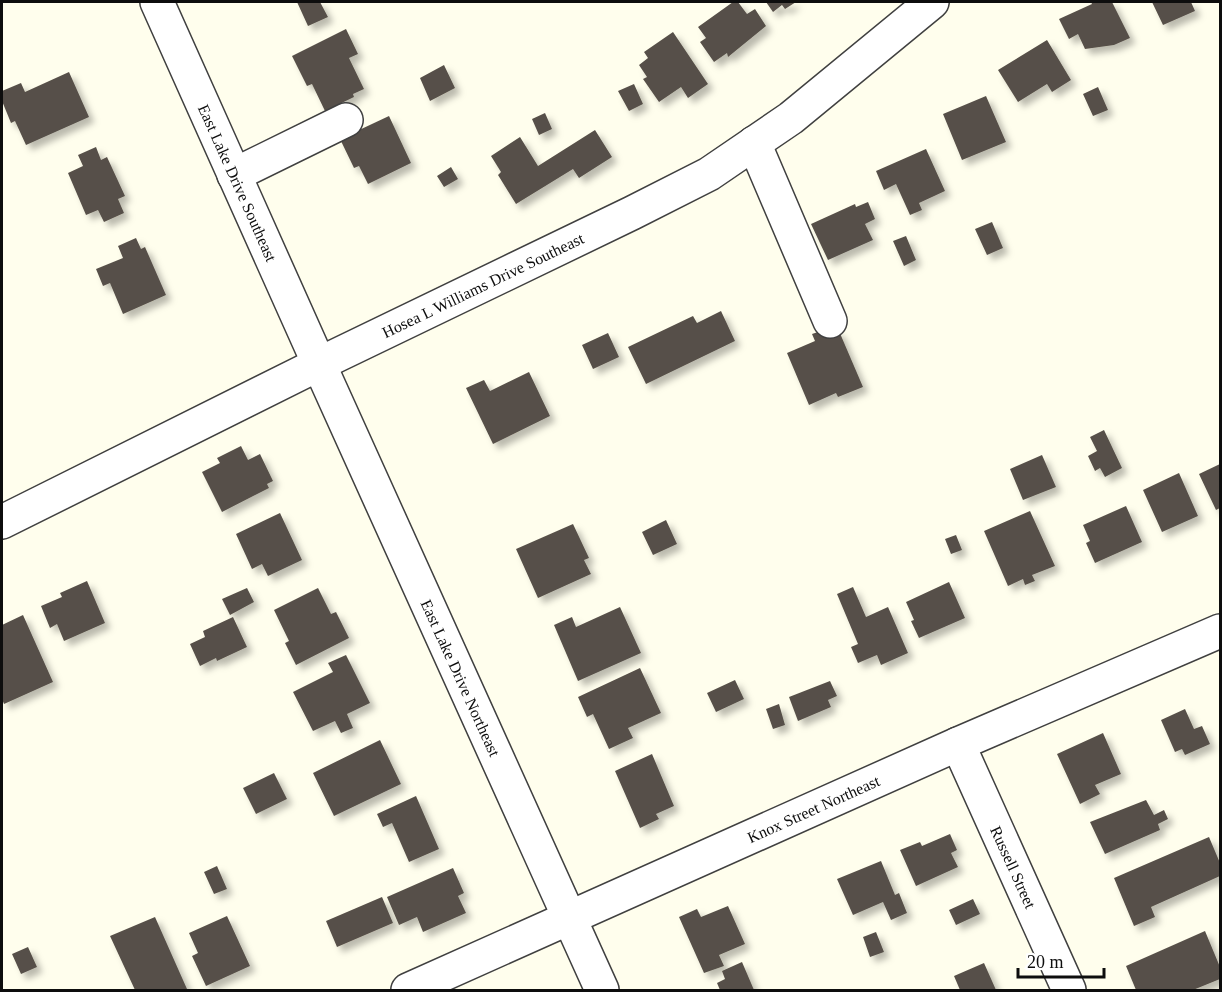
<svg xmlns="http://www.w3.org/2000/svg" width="1222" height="992" viewBox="0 0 1222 992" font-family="'Times New Roman',serif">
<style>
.building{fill:#575048;filter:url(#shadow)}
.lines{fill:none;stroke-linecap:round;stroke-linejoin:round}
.minor-casing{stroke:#404040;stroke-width:36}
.minor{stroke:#fff;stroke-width:33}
.labels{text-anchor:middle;stroke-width:6;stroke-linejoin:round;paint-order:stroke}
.street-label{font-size:16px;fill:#0d0d0d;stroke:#fff}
</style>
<defs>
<filter id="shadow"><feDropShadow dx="5.5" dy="5.5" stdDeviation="3" flood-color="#0004"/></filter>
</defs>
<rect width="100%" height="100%" fill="#fffeed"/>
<path class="building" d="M297 2H320L328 17 308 26Z
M733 2H738L747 14 755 9 766 26 728 57 727 53 714 62 700 42 706 38 698 27Z
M766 2H796L785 9 782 5 773 12Z
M1091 2H1112L1130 38 1114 45 1085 49 1078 34 1069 39 1059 19 1092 4Z
M1152 2H1191L1195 11 1163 25Z
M346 29 358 54 349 58 364 89 353 94 354 97 325 111 312 84 307 86 292 56Z
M673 32 708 84 688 98 681 87 659 102 643 79 647 77 639 65 648 58 644 52Z
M1047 40 1071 80 1052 92 1047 84 1018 102 998 70Z
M444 65 455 88 430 101 420 78Z
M69 72 89 117 26 145 15 121 11 123 2 101V91L21 83 25 92Z
M634 84 643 104 629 111 618 91Z
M1098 87 1108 110 1093 116 1083 94Z
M986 96 1006 142 962 160 943 114Z
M545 113 552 129 539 135 532 119Z
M389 116 411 163 368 184 359 166 354 168 340 139Z
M595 130 612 157 579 178 573 169 516 204 498 175 501 172 491 156 520 137 538 166Z
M96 147 101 160 107 157 125 196 118 199 124 213 104 222 98 210 86 215 68 173 83 166 78 155Z
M926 149 945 191 919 203 922 210 910 215 896 184 884 190 876 171Z
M451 167 458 179 444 187 437 176Z
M868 202 875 219 865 224 873 240 828 260 811 224 855 204 856 207Z
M992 222 1003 248 987 255 975 229Z
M906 236 916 260 904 266 893 241Z
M136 238 141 249 145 247 166 295 123 314 110 283 103 286 96 269 123 258 118 246Z
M721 311 735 341 646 384 628 347 693 316 697 323Z
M824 330 839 331 863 387 838 397 836 393 809 405 787 353 815 341 812 334Z
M608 333 619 357 593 369 582 345Z
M529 372 550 416 493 444 466 388 484 380 490 391Z
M1104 430 1122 468 1105 477 1100 468 1095 471 1088 456 1097 451 1090 437Z
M241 446 248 460 260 454 273 481 267 484 269 488 222 512 202 472 220 463 217 458Z
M1042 455 1056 487 1023 500 1010 469Z
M1220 464V508L1216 510 1199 474Z
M1179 473 1198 516 1162 532 1143 490Z
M1126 506 1142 542 1095 563 1086 543 1090 541 1083 525Z
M1030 511 1055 566 1032 575 1035 581 1025 585 1023 579 1008 586 984 531Z
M280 513 302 560 268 576 262 564 252 569 236 534Z
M666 520 677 544 653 555 642 532Z
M573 524 589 558 584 560 591 574 538 598 516 549Z
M956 535 962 550 951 554 945 539Z
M87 581 105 623 64 641 57 624 50 628 41 606 62 597 60 593Z
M949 582 965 618 919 638 911 621 914 620 906 602Z
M853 587 866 617 888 607 908 653 881 665 877 655 858 663 851 647 858 644 837 594Z
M247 588 254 602 230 615 222 599Z
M318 588 331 614 336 612 349 638 296 665 285 643 289 641 274 610Z
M620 607 641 653 578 681 554 625 572 617 576 627Z
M23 615 53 682 4 704 2 699V625Z
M233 617 247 647 217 661 216 658 200 666 190 644 205 637 203 631Z
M346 655 370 703 347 714 353 728 341 733 335 721 313 731 293 692 333 672 328 663Z
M640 668 661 713 628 728 633 738 609 749 593 714 587 717 578 697Z
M735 680 744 699 716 712 707 693Z
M830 681 837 696 828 700 831 707 798 721 789 697Z
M779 704 785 725 773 729 766 709Z
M1185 709 1194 729 1202 726 1210 744 1185 755 1182 749 1175 752 1161 720Z
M1103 733 1121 774 1095 785 1100 794 1080 804 1057 754Z
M380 740 401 784 334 816 313 773Z
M652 754 674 806 656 814 659 819 640 828 615 771Z
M274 773 287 799 256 814 243 788Z
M416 796 439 849 409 862 392 823 383 827 377 814Z
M1146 800 1154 815 1164 810 1168 819 1158 824 1160 830 1105 854 1090 822Z
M950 834 957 850 951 853 958 867 916 886 900 850 920 842 922 846Z
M1209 837 1220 863V876L1151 907 1155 917 1134 926 1114 878Z
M881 861 895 895 899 893 907 913 891 920 883 902 853 915 837 879Z
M217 866 227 889 214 894 204 872Z
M453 868 464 893 458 896 466 913 423 932 417 917 399 925 387 897Z
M382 897 393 923 337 947 326 921Z
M973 899 980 914 956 925 949 910Z
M728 906 745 944 719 955 724 966 704 973 679 917 697 909 701 917Z
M227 916 250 966 206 986 192 956 198 953 189 933Z
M155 917 187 989 185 990H135L110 936Z
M1205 931 1220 967V979L1193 990H1136L1126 966Z
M876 932 884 952 870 957 863 937Z
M28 947 37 967 21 974 12 954Z
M742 962 754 990H720L717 983 725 979 722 971Z
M984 963 996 990H960L954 976Z"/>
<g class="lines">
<g class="minor-casing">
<g id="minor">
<path id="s1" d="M157 2 319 364 602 990"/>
<path d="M754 143 830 321"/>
<path d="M234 175 346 120"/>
<path id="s2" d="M2 522 319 364 632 213 709 174 791 118 932 2"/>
<path id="s3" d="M958 744 1069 990"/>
<path id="s4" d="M408 990 958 744 1220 631"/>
</g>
</g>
<use href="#minor" class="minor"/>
</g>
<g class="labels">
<g class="street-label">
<text dy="6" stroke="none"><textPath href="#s1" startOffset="198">East Lake Drive Southeast</textPath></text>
<text dy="6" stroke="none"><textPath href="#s2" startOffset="536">Hosea L Williams Drive Southeast</textPath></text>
<text dy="6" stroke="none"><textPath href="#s1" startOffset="741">East Lake Drive Northeast</textPath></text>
<text dy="6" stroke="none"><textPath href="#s4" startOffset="444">Knox Street Northeast</textPath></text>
<text dy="6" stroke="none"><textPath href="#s3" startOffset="135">Russell Street</textPath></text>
</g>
</g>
<rect width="1222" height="992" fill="none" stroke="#0d0d0d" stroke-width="6"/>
<path d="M1018 968v9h86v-9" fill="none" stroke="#0d0d0d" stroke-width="3"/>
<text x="1027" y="968" font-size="18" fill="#0d0d0d" stroke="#ffffff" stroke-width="4.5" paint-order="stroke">20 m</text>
</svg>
